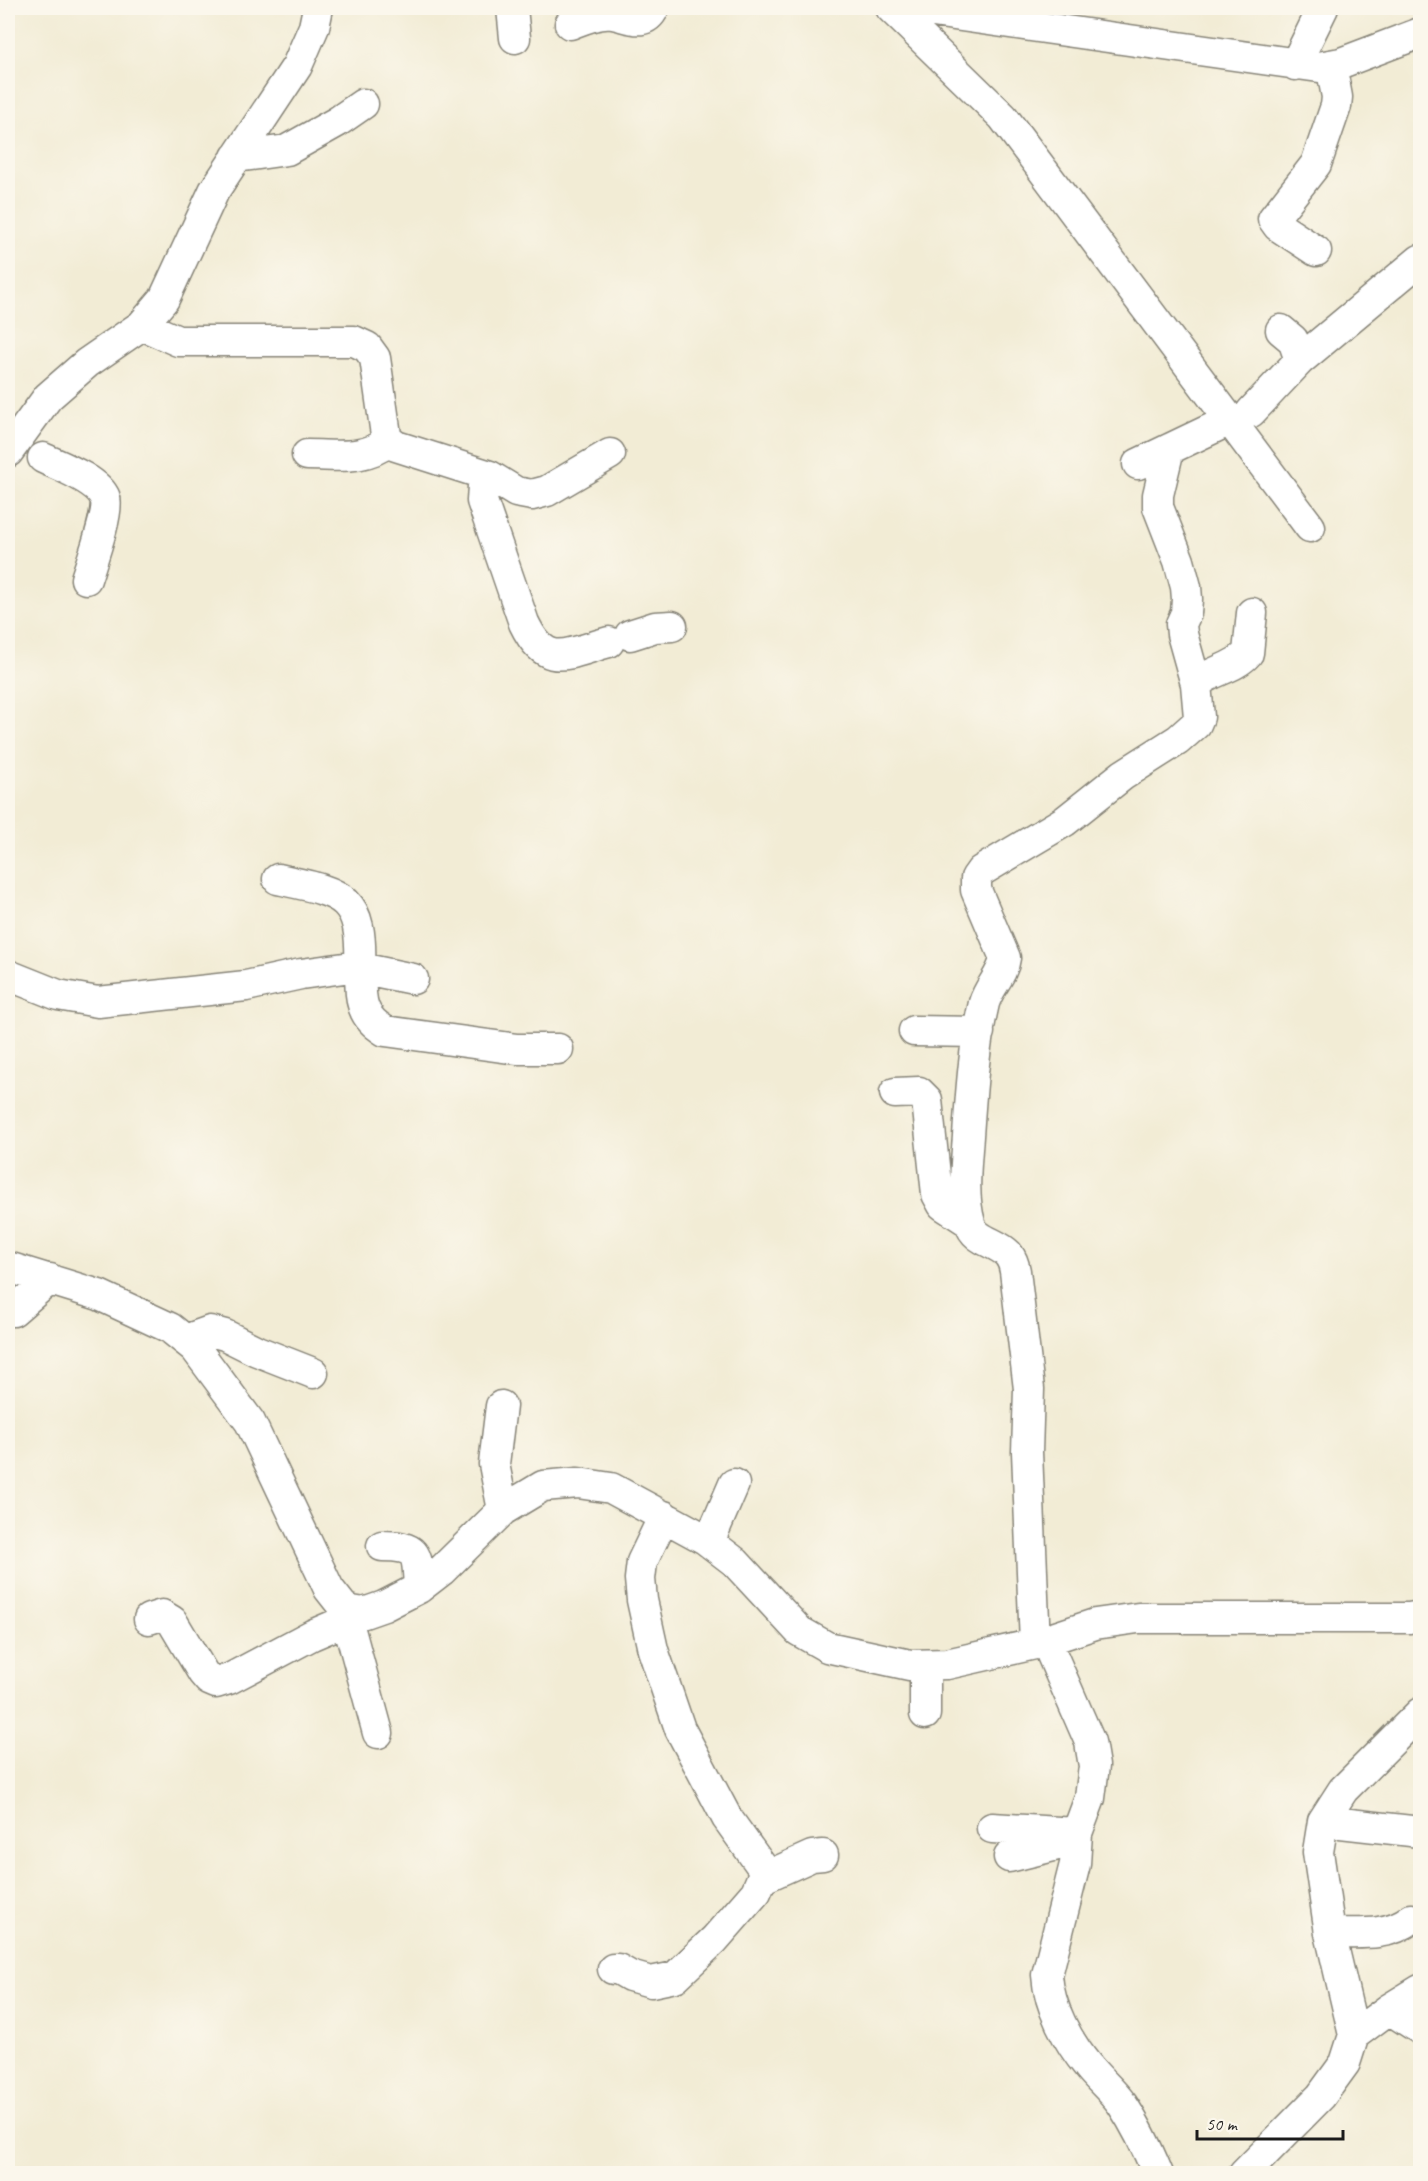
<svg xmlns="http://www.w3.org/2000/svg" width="1428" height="2181" viewBox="0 0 1428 2181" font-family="Caveat,sans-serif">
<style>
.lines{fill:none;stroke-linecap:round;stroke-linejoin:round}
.minor-casing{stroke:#878478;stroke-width:33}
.minor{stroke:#fff;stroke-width:30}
</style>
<rect width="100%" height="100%" fill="#fbf7ec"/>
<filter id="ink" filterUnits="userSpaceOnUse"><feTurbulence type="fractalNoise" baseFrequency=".0167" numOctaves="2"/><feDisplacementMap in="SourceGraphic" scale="12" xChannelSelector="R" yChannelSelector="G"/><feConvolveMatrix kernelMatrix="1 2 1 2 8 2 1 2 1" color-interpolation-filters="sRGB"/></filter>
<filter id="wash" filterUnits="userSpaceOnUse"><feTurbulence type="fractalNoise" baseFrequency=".008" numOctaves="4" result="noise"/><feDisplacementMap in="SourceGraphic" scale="24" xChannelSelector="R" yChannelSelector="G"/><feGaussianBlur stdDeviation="1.35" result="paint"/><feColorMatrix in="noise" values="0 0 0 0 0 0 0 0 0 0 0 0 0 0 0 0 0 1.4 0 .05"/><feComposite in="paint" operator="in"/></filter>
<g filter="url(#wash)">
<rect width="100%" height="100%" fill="#f2ecd5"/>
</g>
<g filter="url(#ink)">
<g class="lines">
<g class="minor-casing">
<path id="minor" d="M512 8 515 38
M891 8 1003 117 1310 527
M905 8 1319 67 1341 63 1420 33
M570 24C583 19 598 12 612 14 627 16 645 28 654 8
M1295 65 1323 8
M236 157 287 150 337 122 363 104
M1316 251 1278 226 1273 219 1316 164 1336 106 1337 97 1331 65
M142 325 178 341H354L367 347 375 358 386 435 389 441 396 446 490 476 516 492 532 495 547 491 610 454
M1300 360 1420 260
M1251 412 1300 360 1293 340 1281 330
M1169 449 1158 495V507L1179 561 1186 587 1187 599 1186 613 1181 624 1182 634 1196 684
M8 452 48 397 87 363 142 325 164 299 214 191 297 66 314 27 318 8
M307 455C338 455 363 461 389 441
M43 458C60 466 98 480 105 498 110 510 91 563 86 579
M1138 464 1230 420
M490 476 483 486 482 501 524 623C547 671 567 653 609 642
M630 635 655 627 672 626
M278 879C343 893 363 895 360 968L413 979
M8 975 58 995 98 1002 246 986 301 974 344 968H360C361 997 358 1015 385 1031L517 1049H558
M914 1031 979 1032
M895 1093 919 1092 927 1100 937 1194 943 1205 969 1222
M8 1267 99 1295 170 1328 195 1348 250 1422 329 1589 344 1608 352 1611 364 1613 384 1606 419 1588 441 1571 503 1510 543 1486 578 1483 611 1488 705 1539 735 1562 799 1631 827 1647 910 1665 947 1664 1035 1644 1095 1624 1138 1618H1409L1420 1616
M13 1311 50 1279
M185 1340 210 1331 225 1335 257 1351 313 1373
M501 1406 494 1464 503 1510
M709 1542 734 1484
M382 1546C419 1546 417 1554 419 1588
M344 1608 378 1733
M149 1619 162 1615 172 1621 203 1673 209 1680 216 1683 229 1679 312 1635 347 1620
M1046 1641 1090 1742 1094 1766 1090 1798 1077 1833 1075 1864 1047 1975C1049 2007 1068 2042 1088 2066 1098 2079 1112 2090 1122 2104 1136 2125 1148 2150 1158 2174
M1035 1644 1027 1452 1029 1389 1015 1271C1014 1265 1012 1259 1008 1254 997 1242 974 1241 970 1223 962 1195 966 1164 968 1136 971 1092 974 1046 984 1003 989 986 1003 975 1005 958L976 890V878L981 871 1065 821 1123 775 1178 740 1196 724 1199 717 1196 684C1211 670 1234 669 1248 653L1252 613
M925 1665V1714
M1323 1821 1420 1832
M992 1828 1077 1833
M1009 1857 1070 1842
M763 1878 812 1856 823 1855
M1330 1933C1357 1933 1388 1937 1411 1919
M613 1969H618L630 1976 651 1982 675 1977 715 1939 756 1892 765 1871 727 1818 680 1729 653 1650 642 1600 640 1579 642 1562 664 1516
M1389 2009 1420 2029
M1354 2035 1389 2009 1420 1990
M1244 2174 1321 2096 1345 2063 1354 2035 1330 1933 1318 1852 1323 1821 1343 1790 1420 1713"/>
</g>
<use href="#minor" class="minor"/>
</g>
</g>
<rect width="1428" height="2181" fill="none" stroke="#fbf7ec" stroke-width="30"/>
<path d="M1197 2130v9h146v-9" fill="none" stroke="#1c1c1c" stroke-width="3"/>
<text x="1206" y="2130" font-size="18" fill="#1c1c1c" stroke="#fbf7ec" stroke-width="4.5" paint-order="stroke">50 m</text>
</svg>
